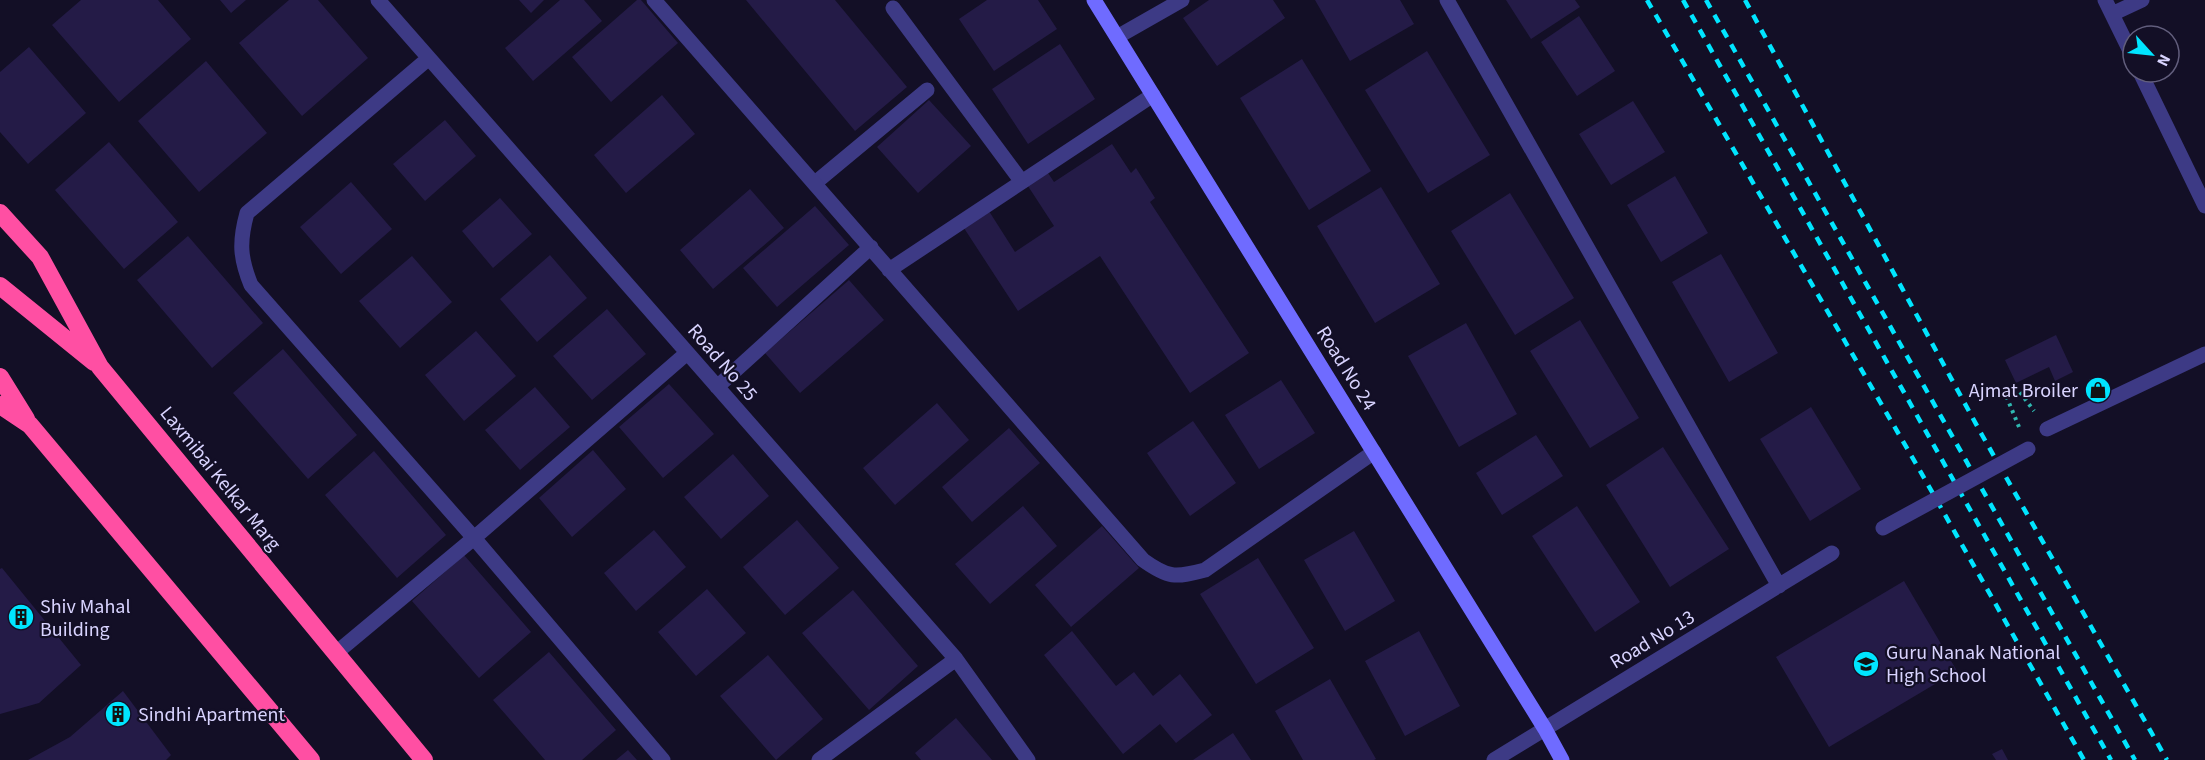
<svg xmlns="http://www.w3.org/2000/svg" width="2205" height="760" viewBox="0 0 2205 760" font-family="'Source Sans 3',sans-serif">
<style>
.building{fill:#241b47}
.lines{fill:none;stroke-linecap:round;stroke-linejoin:round}
.path{stroke:#2fb8b0;stroke-width:4;stroke-dasharray:3 4.5;stroke-linecap:butt}
.lane{stroke:#3d3a85;stroke-width:15}
.street{stroke:#3d3a85;stroke-width:15}
.secondary{stroke:#6f6bff;stroke-width:15}
.highway{stroke:#ff4fa3;stroke-width:18}
.rail{stroke:#00e5ff;stroke-width:4.5;stroke-dasharray:9 8;stroke-linecap:butt}
.street-bridge{stroke:#3d3a85;stroke-width:15}
.labels{text-anchor:middle;stroke-width:4.5;stroke-linejoin:round;paint-order:stroke}
.street-label{font-size:20px;fill:#d9d4ff;stroke:#130f26}
.poi-label{font-size:20px;fill:#d9d4ff;stroke:#130f26;text-anchor:start}
</style>
<rect width="100%" height="100%" fill="#130f26"/>
<path class="building" d="M81 0H158L191 39 119 102 52 25Z
M220 0H246L231 13Z
M289 0H318L368 58 302 116 239 43Z
M519 0H544L531 13Z
M560 0H584L602 21 533 81 505 48Z
M637 0H641L678 43 611 102 572 57Z
M746 0H835L907 87 855 131Z
M987 0H1038L1057 29 994 71 959 19Z
M1209 0H1273L1285 18 1217 66 1183 18Z
M1315 0H1400L1414 24 1350 61Z
M1506 0H1575L1580 7 1531 39Z
M1579 16 1615 71 1577 96 1541 42Z
M1060 44 1095 99 1028 144 992 89Z
M29 47 86 113 28 164 0 132V72Z
M1427 51 1490 155 1428 193 1365 90Z
M1302 59 1371 171 1309 210 1240 98Z
M206 61 267 133 199 192 138 121Z
M662 95 695 134 626 193 594 155Z
M929 100 971 146 918 193 877 147Z
M1633 101 1665 152 1611 185 1579 134Z
M445 120 476 156 425 201 393 164Z
M109 142 178 222 124 269 55 190Z
M1112 144 1131 173 1136 168 1155 198 1150 202 1249 353 1190 393 1100 256 1018 311 962 225 987 208 1015 252 1054 226 1026 183 1046 170 1054 182Z
M1675 176 1708 233 1661 262 1627 205Z
M351 182 392 229 341 274 300 227Z
M1381 187 1440 284 1375 323 1317 226Z
M750 189 784 228 713 289 680 250Z
M1510 193 1574 298 1515 335 1451 231Z
M500 198 532 234 493 268 462 231Z
M815 206 849 245 777 307 743 268Z
M188 236 263 323 212 368 137 280Z
M1721 254 1778 353 1729 382 1672 282Z
M550 255 587 298 537 342 500 299Z
M412 256 452 302 400 348 359 301Z
M849 280 884 320 800 393 765 353Z
M607 309 646 354 592 400 553 356Z
M1580 320 1639 418 1590 448 1530 351Z
M1466 323 1517 414 1459 447 1408 356Z
M476 331 516 376 464 421 425 375Z
M2056 335 2073 372 2055 381 2049 367 2016 383 2005 360Z
M283 349 357 435 308 479 233 393Z
M1281 380 1315 433 1259 469 1225 415Z
M669 384 714 434 663 478 619 427Z
M535 387 570 427 520 470 485 430Z
M937 403 969 440 895 505 863 468Z
M1811 407 1861 489 1810 521 1760 439Z
M1193 421 1236 483 1190 516 1147 453Z
M1009 428 1040 463 972 522 942 487Z
M1536 435 1563 476 1502 515 1476 473Z
M1663 447 1729 549 1670 587 1606 485Z
M593 450 626 489 572 537 539 498Z
M374 451 446 535 397 578 325 495Z
M733 454 769 496 721 539 684 497Z
M1023 506 1057 546 990 604 955 564Z
M1577 506 1640 602 1595 632 1532 536Z
M797 520 839 568 785 615 743 567Z
M1102 526 1139 568 1071 627 1035 585Z
M654 530 686 567 636 611 604 573Z
M1354 531 1395 601 1345 631 1304 560Z
M464 555 531 632 479 678 412 601Z
M1258 558 1314 648 1256 684 1200 594Z
M2 568 81 665 39 703 0 714V569Z
M1904 581 1957 671 1829 747 1776 657Z
M707 589 746 633 696 676 658 632Z
M853 590 918 666 869 710 802 633Z
M1072 631 1116 686 1134 672 1153 696 1180 674 1212 715 1176 743 1160 724 1123 754 1044 655Z
M1419 631 1460 706 1405 736 1365 661Z
M549 652 616 730 582 760H545L493 700Z
M768 655 823 719 776 760 720 696Z
M1330 679 1376 759 1374 760H1303L1275 711Z
M123 691 171 755 166 760H28L70 737Z
M956 718 992 760H921L915 753Z
M1233 733 1251 760H1193Z
M2002 749 2008 760H1996L1992 754Z
M628 750 637 760H616Z"/>
<g class="lines">
<path class="path" d="M2019 427 2005 393 2019 391 2034 411"/>
<path class="lane" d="M815 183 927 90"/>
<path class="street" d="M378 0 956 659 1028 760
M654 0 1143 560C1168 578 1175 578 1205 570L1374 452
M1447 0 1779 586
M2105 0 2133 57
M893 8 1022 182
M2112 14 2142 0
M1117 37 1182 0
M429 58 247 213C239 242 240 258 251 285L474 538 663 760
M2140 72 2205 206
M889 270 1153 95
M717 387 871 247
M2047 429 2205 354
M336 653 474 538 687 353
M819 760 956 659
M1494 760 1832 553"/>
<path class="secondary" d="M1094 0 1545 729 1562 760"/>
<path class="highway" d="M0 213 40 257 100 367 424 760
M0 286 94 362
M0 377 26 419
M0 405 30 425 311 760"/>
<path class="rail" d="M1647 0 1919 469 2084 760
M1683 0 2111 760
M1706 0 2135 760
M1745 0 1982 435 2167 760"/>
<path class="street-bridge" d="M1883 528 2028 449"/>
</g>
<defs>
<g id="shop-disc" transform="scale(1.35)"><circle r="9.5" fill="#00e5ff" stroke="#130f26"/><path d="M-5-2.5h2.3a2.7 3.5 0 0 1 5.4 0H5L5.5 6h-11ZM-1.5-2.5h3a1.5 2.3 0 0 0-3 0Z" fill="#111"/></g>
<g id="building-disc" transform="scale(1.35)"><circle r="9.5" fill="#00e5ff" stroke="#130f26"/><path d="M-4-6H4V6H1V3H-1V6H-4ZM-2.5-4.3h1.7v1.8h-1.7ZM.8-4.3h1.7v1.8H.8ZM-2.5-1h1.7V.8h-1.7ZM.8-1h1.7V.8H.8Z" fill="#111"/></g>
<g id="school-disc" transform="scale(1.35)"><circle r="9.5" fill="#00e5ff" stroke="#130f26"/><path d="M0-5L7-2L0 1L-7-2ZM-4 1L0 2.5L4 1V4Q0 6-4 4Z" fill="#111"/></g>
</defs>
<g fill-rule="evenodd">
<use href="#shop-disc" x="2098" y="390"/>
<use href="#building-disc" x="21" y="617"/>
<use href="#school-disc" x="1866" y="664"/>
<use href="#building-disc" x="118" y="714"/>
</g>
<g class="labels">
<g class="street-label">
<text transform="translate(723 362) rotate(49)" y="7">Road No 25</text>
<text transform="translate(1347 368) rotate(58)" y="7">Road No 24</text>
<text transform="translate(221 478) rotate(51)" y="7">Laxmibai Kelkar Marg</text>
<text transform="translate(1652 639) rotate(-31)" y="7">Road No 13</text>
</g>
<g class="poi-label">
<text x="2078" y="397" text-anchor="end">Ajmat Broiler</text>
<text x="40" y="613">Shiv Mahal<tspan x="40" dy="23">Building</tspan></text>
<text x="1886" y="659">Guru Nanak National<tspan x="1886" dy="23">High School</tspan></text>
<text x="138" y="721">Sindhi Apartment</text>
</g>
</g>
<g transform="translate(2151 54) rotate(117)"><circle r="28" fill="#130f26" stroke="#625e7d" stroke-width="1.5"/>
<path d="M0-4.5L10 22L0 15L-10 22Z" fill="#00e5ff"/>
<text y="-9" font-size="16" font-weight="bold" text-anchor="middle" fill="#d9d4ff">N</text>
</g>
</svg>
